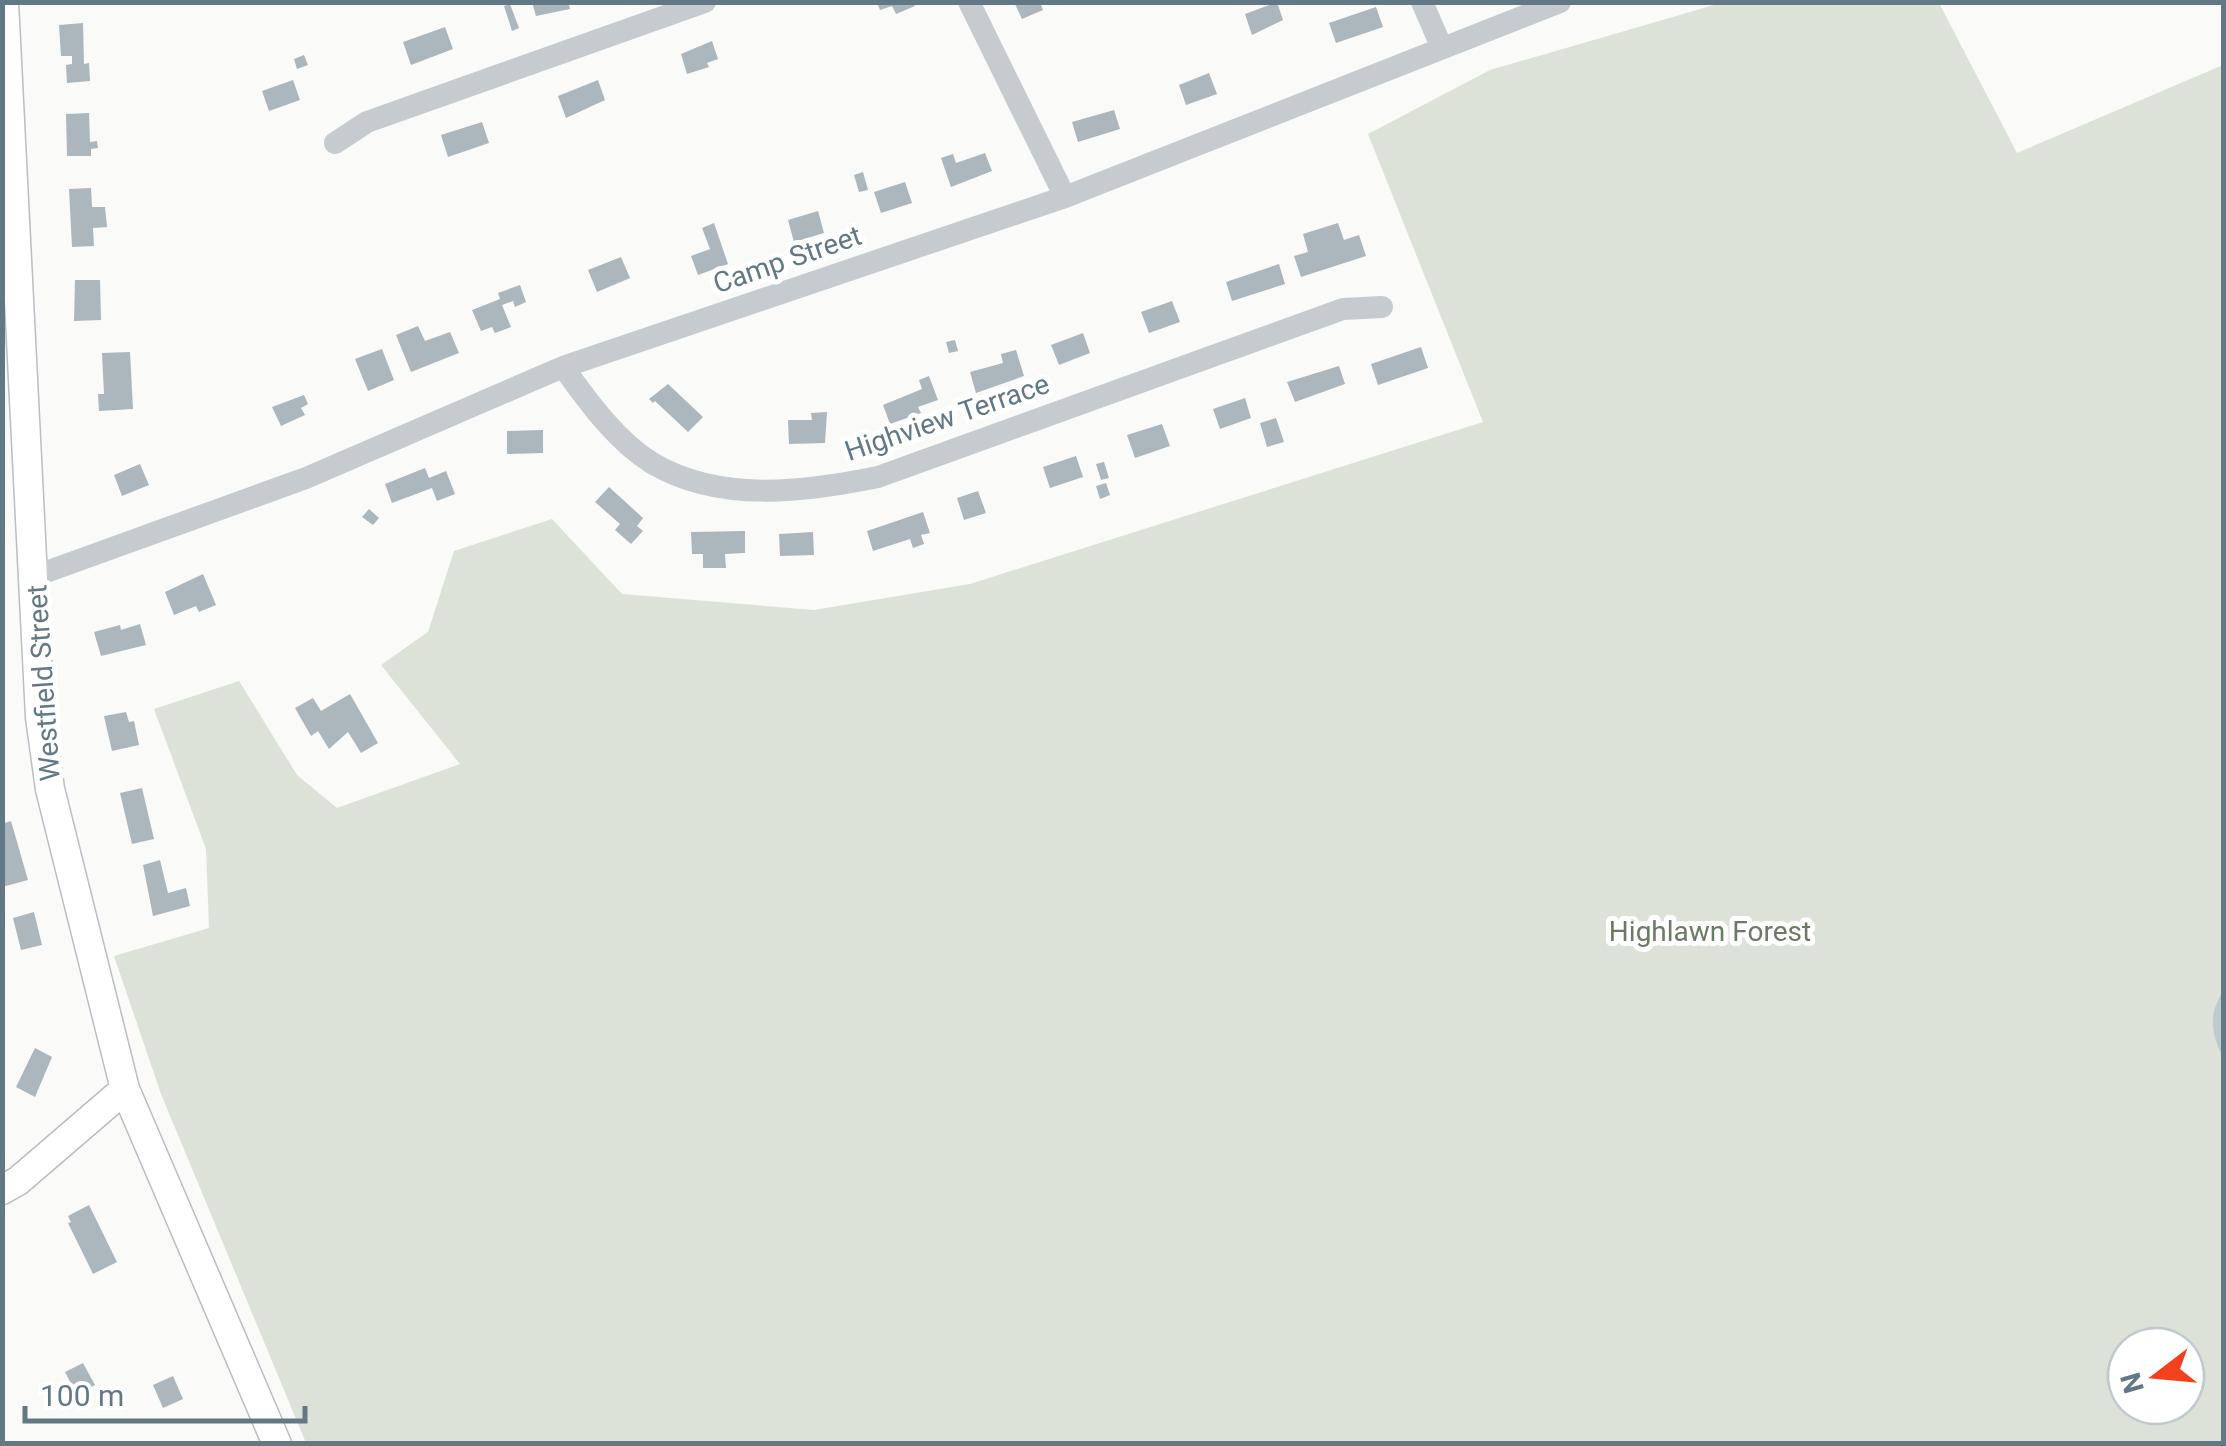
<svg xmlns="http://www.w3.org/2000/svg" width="2226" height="1446" viewBox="0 0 2226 1446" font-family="Roboto,sans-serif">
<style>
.green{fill:#dce2d8;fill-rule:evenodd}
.water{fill:#bdcbce}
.building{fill:#abb7bc}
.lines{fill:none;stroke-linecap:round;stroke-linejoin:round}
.major-casing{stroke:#b8bec2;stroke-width:31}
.minor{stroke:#c5cbce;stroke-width:22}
.major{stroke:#fff;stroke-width:28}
.labels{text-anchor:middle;stroke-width:10;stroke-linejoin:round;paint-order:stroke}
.street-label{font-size:28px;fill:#627985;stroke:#fff}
.park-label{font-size:28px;fill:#687c62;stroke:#fff}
</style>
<rect width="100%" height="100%" fill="#fafaf8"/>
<path class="green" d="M1721 3H1939L2017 153 2223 65V1443H306L161 1094 114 956 209 928 206 849 154 709 239 681 297 775 337 808 460 764 381 665 428 632 454 551 552 519 622 594 814 610 970 584 1483 422 1368 134 1490 70ZM2126 1346H2186V1406H2126Z"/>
<path class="water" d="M2223 991V1058C2211 1032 2208 1016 2223 991Z"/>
<path class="building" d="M532 2H568L570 9 536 16Z
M877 2H914L915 6 896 14 892 6 880 10Z
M1014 2H1040L1043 10 1022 19Z
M1277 2 1283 20 1252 35 1245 14Z
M510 4 519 28 512 31 504 6Z
M1376 7 1383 27 1336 43 1329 23Z
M83 23 84 64 89 63 90 81 67 83 66 65 72 64V56H61L59 25Z
M445 27 453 49 411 65 403 42Z
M712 41 718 59 707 63 709 67 687 74 681 54Z
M304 55 308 65 297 69 294 59Z
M1209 73 1217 94 1186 105 1179 85Z
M293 80 300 100 269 111 262 91Z
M598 80 605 100 566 118 558 96Z
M1114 110 1120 129 1078 142 1072 122Z
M89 113 90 142 97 141 98 148 91 149V156H67L66 114Z
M482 122 489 143 448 157 441 135Z
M985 153 992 171 951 187 941 158 953 154 956 163Z
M863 172 868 190 859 192 854 175Z
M905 182 912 203 881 213 874 192Z
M91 188 92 207H105L107 227 93 228 94 246 72 247 69 189Z
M818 211 824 233 794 242 788 220Z
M714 223 728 264 698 275 691 256 710 249 702 228Z
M1338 223 1344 240 1359 235 1366 256 1301 277 1294 256 1308 252 1303 234Z
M621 257 630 278 597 292 588 270Z
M1279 264 1285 284 1232 301 1226 282Z
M75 280H100L101 320 74 321Z
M520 285 526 302 515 307 513 301 502 305 511 327 495 333 492 327 481 331 472 310 500 299 498 293Z
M1172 301 1180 322 1149 333 1141 312Z
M418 326 425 341 450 332 459 353 411 372 396 335Z
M1083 333 1090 353 1059 365 1051 345Z
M955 340 958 351 949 353 946 342Z
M1421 347 1428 368 1378 385 1371 364Z
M382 349 394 380 368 391 355 359Z
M1016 350 1024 376 976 393 970 372 1003 363 1001 354Z
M130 352 133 409 99 411 98 394H104L102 353Z
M1339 366 1345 384 1295 402 1287 382Z
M929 376 938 400 918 407 921 413 890 424 883 405 922 389 919 380Z
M668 384 703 417 688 432 655 401 653 403 649 399Z
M304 395 308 404 301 408 305 415 281 426 272 407Z
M1245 398 1251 418 1220 429 1213 409Z
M827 412 825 443 789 444 788 420H812L811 413Z
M1276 418 1284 442 1267 447 1260 423Z
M1162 424 1170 446 1135 458 1127 435Z
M543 430V453L507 454V431Z
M1076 456 1083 477 1050 488 1043 467Z
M1104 462 1109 478 1101 480 1096 464Z
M140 464 149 485 122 496 114 475Z
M425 468 429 478 446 471 455 494 437 501 432 488 392 503 385 484Z
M1106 483 1110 495 1100 499 1096 486Z
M609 487 643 518 637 526 643 531 631 544 615 530 620 524 595 502Z
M978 491 986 513 964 520 957 498Z
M369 509 379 518 373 525 362 517Z
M923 512 930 533 921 535 924 544 913 548 910 539 873 551 867 531Z
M745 531V553L725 554 726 568H703V554H692L691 532Z
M813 532 814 555 780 556 779 534Z
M203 574 216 605 199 612 196 606 174 615 165 592Z
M140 624 146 645 101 656 94 632 120 625 121 630Z
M350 694 378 743 361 753 348 732 329 749 318 731 311 736 295 708 313 698 321 711Z
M126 712 129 722 134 721 139 745 112 751 104 716Z
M142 788 154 839 132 844 120 793Z
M11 821 28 880 2 887V824Z
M160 860 168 893 186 888 190 906 153 916 143 865Z
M34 912 42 945 21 950 13 918Z
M35 1048 52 1057 35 1097 16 1087Z
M89 1205 117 1262 93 1274 68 1223 71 1222 68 1216Z
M83 1363 95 1385 77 1395 65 1372Z
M173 1376 183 1399 163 1408 153 1385Z"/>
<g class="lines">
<g class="major-casing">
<path id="major" d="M4 2 40 717 50 789 125 1089 277 1444
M2 1190 18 1181 125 1089"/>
</g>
<path class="minor" d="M969 2 1065 197
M1422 2 1442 48
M335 143 367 122 705 2
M563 367C587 400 616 441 652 463 719 503 805 492 878 477L1343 309 1382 307
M35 576 306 478 563 367 1065 197 1560 2"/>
<use href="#major" class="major"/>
</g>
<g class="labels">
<g class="street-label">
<text transform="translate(787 259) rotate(-19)" y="10">Camp Street</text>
<text transform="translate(947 417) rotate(-19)" y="10">Highview Terrace</text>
<text transform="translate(43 683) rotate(-94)" y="10">Westfield Street</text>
</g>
<g class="park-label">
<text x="1710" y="941">Highlawn Forest</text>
</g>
</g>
<rect width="2226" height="1446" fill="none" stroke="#627985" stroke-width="10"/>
<g transform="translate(2156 1376) rotate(254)"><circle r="48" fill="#ffffff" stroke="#c0c9ce" stroke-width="2.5"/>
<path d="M0-8L18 38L0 25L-18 38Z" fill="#f3401f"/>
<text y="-15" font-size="28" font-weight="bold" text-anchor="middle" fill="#627985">N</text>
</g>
<path d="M25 1406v15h280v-15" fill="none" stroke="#627985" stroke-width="5"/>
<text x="40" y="1406" font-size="30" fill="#627985" stroke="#ffffff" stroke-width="8" paint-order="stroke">100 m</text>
</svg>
